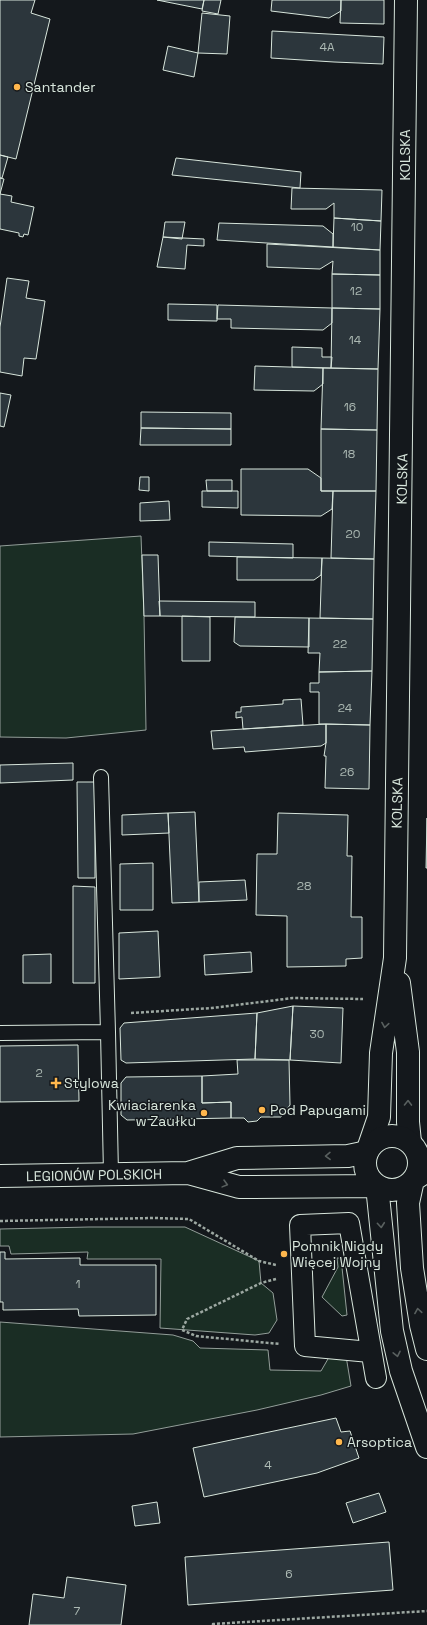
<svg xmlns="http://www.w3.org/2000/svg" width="427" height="1625" viewBox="0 0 427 1625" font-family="'Space Grotesk',sans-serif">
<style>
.green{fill:#1a2d24;stroke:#939e99}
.building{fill:#2c363c;stroke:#d8e6dc}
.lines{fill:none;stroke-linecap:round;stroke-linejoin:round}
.service-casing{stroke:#d8e6dc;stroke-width:16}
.pedestrian-casing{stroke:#d8e6dc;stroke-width:22}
.minor-casing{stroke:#d8e6dc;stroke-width:24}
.tertiary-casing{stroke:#d8e6dc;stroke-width:24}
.path{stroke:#9da8a2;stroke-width:2.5;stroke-dasharray:3 2;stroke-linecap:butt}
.service{stroke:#14181c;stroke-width:14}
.pedestrian{stroke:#14181c;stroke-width:20}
.minor{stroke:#14181c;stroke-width:22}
.tertiary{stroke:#14181c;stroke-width:22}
.oneway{stroke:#59605f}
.poi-dot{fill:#ffb74d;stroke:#14181c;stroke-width:1.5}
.labels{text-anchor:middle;stroke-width:3;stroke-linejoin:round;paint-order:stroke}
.number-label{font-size:12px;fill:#adbab4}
.poi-label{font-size:14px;fill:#d8e6dc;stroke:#14181c;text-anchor:start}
.street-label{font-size:14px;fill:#d8e6dc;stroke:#14181c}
</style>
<rect width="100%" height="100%" fill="#14181c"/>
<path class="green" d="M141 536 144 616 146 730 66 738 0 737V546Z
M89 1227H185L259 1261 261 1283 273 1293 277 1320 269 1333 255 1335 160 1328 161 1259H87L88 1252 11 1254 9 1246H0V1229Z
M337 1258H341L347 1315 342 1316 322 1297 338 1267Z
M0 1322 173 1335 193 1341 200 1348 268 1350 270 1370 321 1371 332 1352 346 1356 351 1386 321 1395 257 1410 133 1434 0 1437Z"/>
<path class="building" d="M0 0H35L31 13 50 19 16 159 0 155Z
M157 0H204L202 9Z
M204 0H221L218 14 202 11Z
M272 0H341V11L329 18 271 11Z
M341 0H384V24L340 23Z
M202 13 230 16 227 54 198 53Z
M272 31 384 37 383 64 334 62 271 58Z
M168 46 198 53 194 77 163 70Z
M0 155 8 157 2 178H0Z
M176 158 301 172 300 188 172 175Z
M0 178 4 179 0 194 12 196 11 202 34 207 28 235 24 234 23 237 19 236V233L0 229Z
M292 188 382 190 381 221 334 218V203L326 209H291Z
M334 218 381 221 380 250 333 247Z
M165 222H185L182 239 163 237Z
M219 223 323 226 333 234V247L217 240Z
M163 237 204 239V246L187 245 185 269 157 267Z
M267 244 380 250V275L332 274 333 261 320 269 267 267Z
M332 274 380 275V309L332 308Z
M7 278 29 281 26 298 45 301 36 359 24 358 22 376 0 372V327Z
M168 304 217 305V321L168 320Z
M218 305 332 308V323L323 330 231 328V319H217Z
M332 308 380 309 378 369 331 368Z
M292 347 322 348V357H332L331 368 292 367Z
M255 366 323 368V384L314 391 254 390Z
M323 368 378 369 377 430 321 429Z
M0 393 11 395 4 427 0 426Z
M141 412 231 413V429L141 428Z
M141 428 231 429V445H140Z
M321 429 377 430 376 491H321Z
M241 469H308L321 478V491H333L332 509 321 516 241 515Z
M140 477H149V491L139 490Z
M206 480H232V491H207Z
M202 491H238V508L202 507Z
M333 491H376L374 559 331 558Z
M169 501 170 520 140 521V503Z
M209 542 293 544V558L209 556Z
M142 555H158L160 616H144Z
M237 557 322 558 321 575 314 580H237Z
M322 558 374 559 373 619 320 618Z
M159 601 255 602V617L160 616Z
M182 616 210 617V661H182Z
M235 617 309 618V647L240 646 234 642Z
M309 618 373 619 372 671 319 672 320 653H308Z
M372 671 370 725 319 724V692H310V683H319V672Z
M301 699 303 725 243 729 242 717 236 718V712H241V707L283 704V700Z
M326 724 370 725 369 789 325 788 326 756H324L326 743Z
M326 724V743L321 746 245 752 244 747 213 749 211 731Z
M73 763V780L0 783V765Z
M77 782H95V878H78Z
M195 812 199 902 172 903 168 813Z
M168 813 169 833 122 835V815Z
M278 813 348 815 347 856H352L351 917H362V958L346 959V966L287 967V916L256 915 257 854H277Z
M427 818V868H426Z
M153 863V910H120V864Z
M245 880 247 900 199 902V882Z
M73 886 95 887V983H73Z
M158 931 160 977 119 979V933Z
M251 952 252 972 205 975 204 955Z
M51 954V983H23V955Z
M293 1006 343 1008 341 1063 290 1060Z
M293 1006 290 1060 255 1059 257 1013Z
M257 1013 255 1059 126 1063 121 1060 120 1028 124 1023Z
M78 1045 79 1101 0 1102V1046Z
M237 1060H289L290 1105 281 1117H261L257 1121 248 1122 244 1118H231V1102L202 1103V1076L238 1074Z
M202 1076V1103L231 1102V1118L127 1120 121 1115V1083L126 1077Z
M0 1252H5V1259L80 1258V1265H156V1315L79 1316 78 1309 3 1310V1302H0Z
M336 1418 341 1432 350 1431 359 1458 317 1473 204 1497 193 1448Z
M379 1493 386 1512 353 1523 346 1503Z
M157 1502 160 1523 135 1526 132 1506Z
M389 1542 393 1590 188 1605 185 1557Z
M67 1577 126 1585 121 1625H29L33 1594 64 1598Z"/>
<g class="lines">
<g class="service-casing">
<path id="service" d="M108 1032 111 1174
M0 1033 108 1032 101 777"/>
</g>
<g class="pedestrian-casing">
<path id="pedestrian" d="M370 1352 305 1346 300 1225 349 1223 376 1378"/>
</g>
<g class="minor-casing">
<path id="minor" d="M399 983 408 1052V1122L410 1142
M367 1152 379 1117 381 1053 395 958 406 0"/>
</g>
<g class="tertiary-casing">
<path id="tertiary" d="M365 1163a27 27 0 1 1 54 0a27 27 0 1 1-54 0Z
M427 1171 413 1180 408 1203 412 1268 421 1325 427 1349
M188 1173 237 1158 348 1156 367 1152
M0 1176 188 1173 239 1187 377 1186 392 1331 401 1371 427 1447"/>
</g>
<path class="path" d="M131 1013 212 1008 293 998 363 999
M0 1221 154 1218 189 1219 259 1261 276 1265
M276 1279 261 1283 187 1319 182 1330 196 1336 280 1344
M213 1625V1624L427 1611"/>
<use href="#service" class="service"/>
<use href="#pedestrian" class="pedestrian"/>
<use href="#minor" class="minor"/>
<use href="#tertiary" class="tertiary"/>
</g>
<defs><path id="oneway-chevron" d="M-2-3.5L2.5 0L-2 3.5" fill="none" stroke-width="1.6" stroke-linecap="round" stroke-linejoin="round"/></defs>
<g class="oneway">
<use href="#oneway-chevron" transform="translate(385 1025) rotate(99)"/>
<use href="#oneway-chevron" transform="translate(408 1103) rotate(-89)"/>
<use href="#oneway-chevron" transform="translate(328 1156) rotate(179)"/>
<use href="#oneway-chevron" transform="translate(225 1184) rotate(15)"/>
<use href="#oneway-chevron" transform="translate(381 1225) rotate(85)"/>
<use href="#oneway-chevron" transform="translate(418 1311) rotate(-99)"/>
<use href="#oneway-chevron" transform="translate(397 1354) rotate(78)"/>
</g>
<g class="poi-dot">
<circle cx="17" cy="87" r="4"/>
<path d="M54 1077h4v4h4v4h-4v4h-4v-4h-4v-4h4z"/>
<circle cx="262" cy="1110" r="4"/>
<circle cx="204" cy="1113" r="4"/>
<circle cx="284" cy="1254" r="4"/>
<circle cx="339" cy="1442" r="4"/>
</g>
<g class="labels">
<g class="number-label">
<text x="327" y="51">4A</text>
<text x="357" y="231">10</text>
<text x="356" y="295">12</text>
<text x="355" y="344">14</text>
<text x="350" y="411">16</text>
<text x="349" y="458">18</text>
<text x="353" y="538">20</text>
<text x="340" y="648">22</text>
<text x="345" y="712">24</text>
<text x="347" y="776">26</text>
<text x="304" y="890">28</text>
<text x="317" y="1038">30</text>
<text x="39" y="1077">2</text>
<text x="78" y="1288">1</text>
<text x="268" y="1469">4</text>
<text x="289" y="1578">6</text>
<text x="77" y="1615">7</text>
</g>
<g class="poi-label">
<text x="25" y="92">Santander</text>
<text x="64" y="1088">Stylowa</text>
<text x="196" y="1110" text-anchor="end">Kwiaciarenka<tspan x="196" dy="16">w Zaułku</tspan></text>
<text x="270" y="1115">Pod Papugami</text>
<text x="292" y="1251">Pomnik Nigdy<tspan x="292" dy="16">Więcej Wojny</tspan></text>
<text x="347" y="1447">Arsoptica</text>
</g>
<g class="street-label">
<text transform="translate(405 155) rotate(-90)" y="5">KOLSKA</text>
<text transform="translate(402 479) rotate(-89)" y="5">KOLSKA</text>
<text transform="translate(397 803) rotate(-89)" y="5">KOLSKA</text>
<text transform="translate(94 1175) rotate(-1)" y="5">LEGIONÓW POLSKICH</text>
</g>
</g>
</svg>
